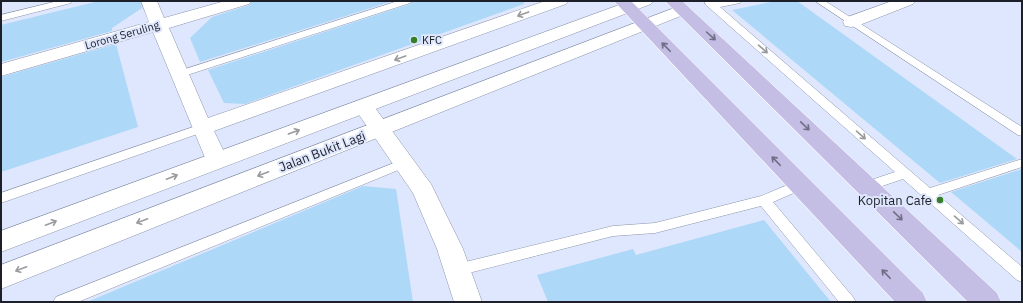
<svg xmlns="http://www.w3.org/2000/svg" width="1023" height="303" viewBox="0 0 1023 303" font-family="'IBM Plex Sans',sans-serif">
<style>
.building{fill:#aed8f8}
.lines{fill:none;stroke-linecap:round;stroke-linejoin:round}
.service-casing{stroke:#8d95a9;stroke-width:1}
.minor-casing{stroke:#8d95a9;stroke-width:1}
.tertiary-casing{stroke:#8d95a9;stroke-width:1}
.primary-casing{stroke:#fff;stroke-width:1}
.service{fill:#fff;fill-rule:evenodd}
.minor{fill:#fff;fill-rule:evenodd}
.tertiary{fill:#fff;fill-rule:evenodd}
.primary{fill:#c4bde4;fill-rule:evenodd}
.oneway{stroke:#999b9e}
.oneway2{stroke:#706e86}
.poi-dot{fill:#357f26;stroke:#dee7fd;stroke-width:1.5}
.labels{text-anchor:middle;stroke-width:4;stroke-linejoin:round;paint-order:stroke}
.far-street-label{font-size:11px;fill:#1d2028;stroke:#dee7fd}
.far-poi-label{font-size:11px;fill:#1d2028;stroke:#dee7fd;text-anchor:start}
.street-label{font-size:13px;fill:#1d2028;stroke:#dee7fd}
.poi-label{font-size:13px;fill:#1d2028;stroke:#dee7fd;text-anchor:end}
</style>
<rect width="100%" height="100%" fill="#dee7fd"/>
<path class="building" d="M99 1H140L142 8 112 28V31L1 62V25Z
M252 1H393L200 62 190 38 212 17 249 5Z
M412 1H524V4L245 104 224 103 208 70 410 4Z
M776 1H797L1017 159 940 183 732 10Z
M116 44 138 127 1 172V77Z
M1022 169V252L951 192Z
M363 186 396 189 413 302H87Z
M764 220 831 302H548L537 275 633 249 636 255Z"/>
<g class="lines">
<g class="service-casing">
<path id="service" d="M58 1H72L71 3 1 21V15Z
M398 1H411L410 3 184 76H176L175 74 176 72Z
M704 1H741L740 3 720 7 930 188 1022 159V167L938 195 1022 267V282L1017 280 903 179 867 191 862 189 861 186 862 183 895 172 706 5Z
M815 1H825L1022 127V136L1018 135Z
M202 124 206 125 208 128 206 131 1 203V193Z
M404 159 408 160 410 163 408 166 78 302H53L56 297Z
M800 180 805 182 806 185 805 188 773 202 853 297 856 302H839L761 206 655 233 613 236 457 276 452 274 450 270 452 266 457 264 613 226 655 223 761 196Z"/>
</g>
<g class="minor-casing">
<path id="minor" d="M141 1H157L164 18 225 1H251L249 4 169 28 208 118 545 1H568L566 4 214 131 228 160 225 166 217 168 209 166 206 160 153 32 1 76V64L149 22Z
M892 1H915L913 4 857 26 851 27 845 26 843 22 845 18Z
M363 100 370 101 431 184 463 249 482 302H454L437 249 413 193 353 106 356 101Z"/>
</g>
<g class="tertiary-casing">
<path id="tertiary" d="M630 1H653L651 4 1 252V231Z
M682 5 688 7 690 10 688 13 1 289V265Z"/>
</g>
<g class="primary-casing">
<path id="primary" d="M614 1H631L923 293 927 302H895Z
M665 1H682L997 293 1001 302H968Z"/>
</g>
<use href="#service" class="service"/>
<use href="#minor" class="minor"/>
<use href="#tertiary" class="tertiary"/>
<use href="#primary" class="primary"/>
</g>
<defs><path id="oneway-shaft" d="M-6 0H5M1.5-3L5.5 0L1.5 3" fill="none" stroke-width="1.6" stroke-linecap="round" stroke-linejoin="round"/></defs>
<g class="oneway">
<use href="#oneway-shaft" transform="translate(523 14) rotate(160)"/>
<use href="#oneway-shaft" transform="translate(763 49) rotate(41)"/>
<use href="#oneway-shaft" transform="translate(400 58) rotate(160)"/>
<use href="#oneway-shaft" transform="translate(294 132) rotate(-20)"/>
<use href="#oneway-shaft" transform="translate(861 135) rotate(41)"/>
<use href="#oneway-shaft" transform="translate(263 174) rotate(159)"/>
<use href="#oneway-shaft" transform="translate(172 177) rotate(-21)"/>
<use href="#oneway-shaft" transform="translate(959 220) rotate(41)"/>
<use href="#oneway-shaft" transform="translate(142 221) rotate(159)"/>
<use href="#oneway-shaft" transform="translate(51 223) rotate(-21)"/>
<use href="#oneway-shaft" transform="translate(21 269) rotate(159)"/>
</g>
<g class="oneway2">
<use href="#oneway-shaft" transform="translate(711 36) rotate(42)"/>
<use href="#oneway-shaft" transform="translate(666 47) rotate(-134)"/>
<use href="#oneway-shaft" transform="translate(805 126) rotate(44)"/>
<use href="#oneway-shaft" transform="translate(776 161) rotate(-134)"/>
<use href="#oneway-shaft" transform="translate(898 216) rotate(44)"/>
<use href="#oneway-shaft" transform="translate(886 274) rotate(-134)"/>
</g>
<g class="poi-dot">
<circle cx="414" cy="40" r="4"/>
<circle cx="940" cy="200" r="4"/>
</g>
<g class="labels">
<g class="far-street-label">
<text transform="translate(122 35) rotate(-16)" y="4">Lorong Seruling</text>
</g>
<g class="far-poi-label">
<text x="422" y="44">KFC</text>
</g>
<g class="street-label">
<text transform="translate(322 151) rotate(-21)" y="5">Jalan Bukit Lagi</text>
</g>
<g class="poi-label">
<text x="932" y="205">Kopitan Cafe</text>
</g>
</g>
<rect width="1023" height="303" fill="none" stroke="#1d2028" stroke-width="4"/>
</svg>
